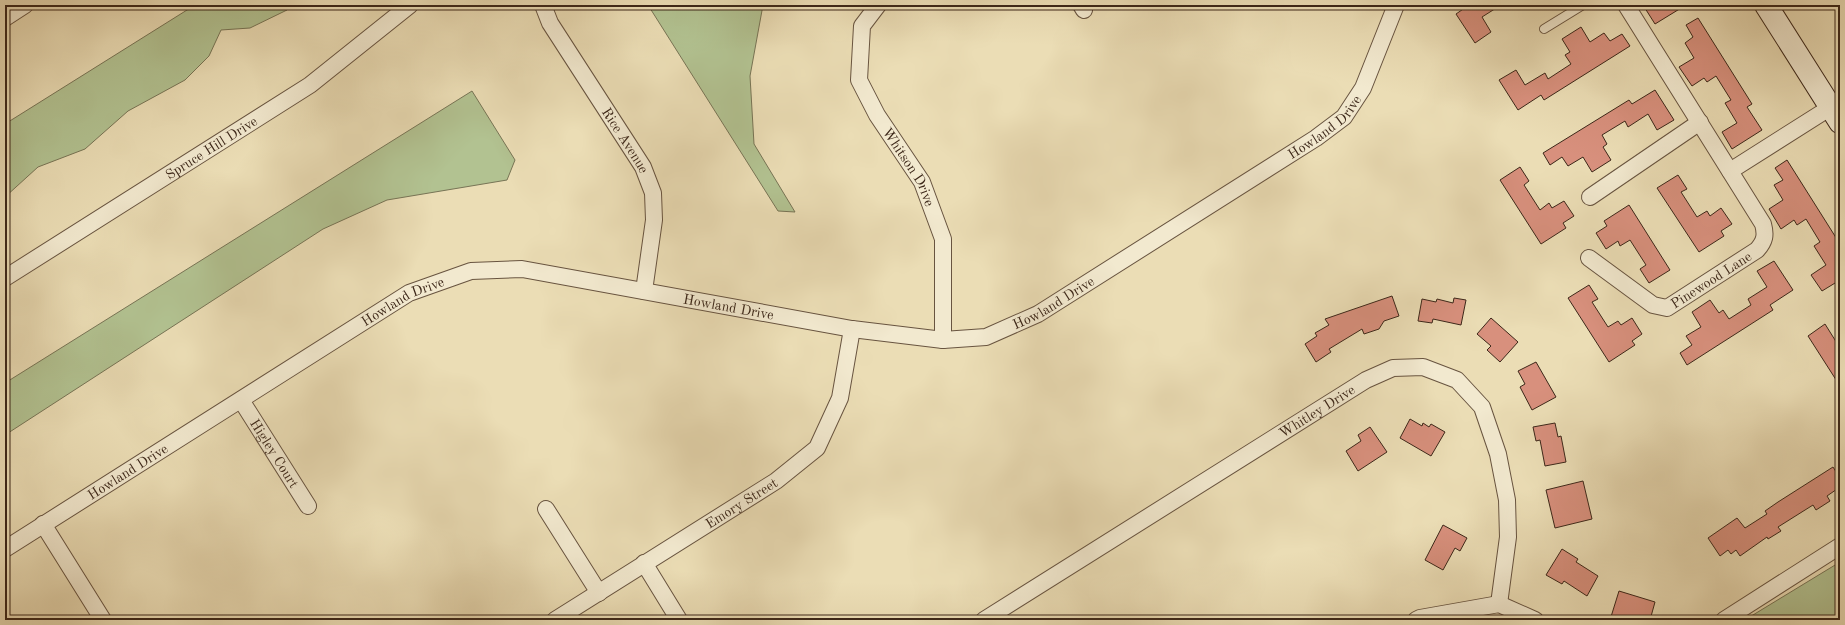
<svg xmlns="http://www.w3.org/2000/svg" width="1845" height="625" viewBox="0 0 1845 625" font-family="'Old Standard TT',serif">
<style>
.green{fill:#b2c291;stroke:#777455}
.building{fill:#d8907d;stroke:#3c2719}
.lines{fill:none;stroke-linecap:round;stroke-linejoin:round}
.lane-casing{stroke:#685440;stroke-width:10}
.street-casing{stroke:#685440;stroke-width:18}
.secondary-casing{stroke:#3c2719;stroke-width:24}
.lane{stroke:#f2e9cf;stroke-width:8}
.street{stroke:#f2e9cf;stroke-width:16}
.secondary{stroke:#f2e9cf;stroke-width:22}
.labels{text-anchor:middle;stroke-width:3;stroke-linejoin:round;paint-order:stroke}
.street-label{font-size:14px;fill:#3c2719;stroke:#f2e9cf}
</style>
<rect width="100%" height="100%" fill="#ebddb5"/>
<filter id="stains"><feTurbulence type="fractalNoise" baseFrequency=".005" numOctaves="4"/><feColorMatrix values="0 0 0 0 .2 0 0 0 0 .09 0 0 0 0 .02 0 0 0 .5 -.17"/></filter>
<radialGradient id="worn" r=".72"><stop offset=".6" stop-color="#630" stop-opacity="0"/><stop offset="1" stop-color="#630" stop-opacity=".3"/></radialGradient>
<path class="green" d="M195 5H288L287 10 250 28 221 30 209 56 185 80 128 111 85 149 38 167 5 197V124Z
M648 5H763L750 76 754 144 795 212 778 211Z
M472 91 515 160 507 180 387 200 323 229 5 435V383Z
M1840 562V620H1746L1748 618Z"/>
<path class="building" d="M1469 5H1501L1482 17 1491 32 1475 43 1456 14Z
M1643 5H1686L1655 24Z
M1698 18 1752 104 1747 107 1762 130 1732 149 1722 132 1737 123 1725 103 1731 100 1716 76 1707 82 1704 78 1692 86 1679 67 1694 58 1685 43 1693 37 1686 25Z
M1581 27 1590 42 1604 33 1610 41 1622 34 1630 46 1544 100 1541 95 1518 110 1499 80 1516 70 1525 85 1545 73 1548 79 1571 64 1565 55 1570 52 1562 39Z
M1655 90 1674 120 1657 130 1648 114 1628 127 1625 121 1602 135 1607 144 1603 147 1611 160 1592 172 1583 157 1568 166 1562 157 1550 165 1543 153 1629 100 1632 104Z
M1787 160 1840 244V280L1822 291 1811 275 1826 265 1814 246 1820 242 1806 219 1797 225 1794 220 1781 229 1769 209 1783 200 1774 185 1783 180 1775 168Z
M1520 167 1529 181 1524 185 1540 210 1549 203 1552 208 1564 201 1574 216 1563 223 1566 228 1541 244 1500 180Z
M1678 175 1687 189 1681 192 1697 217 1707 211 1710 216 1721 208 1732 224 1721 231 1724 236 1699 252 1657 188Z
M1629 205 1670 270 1649 283 1640 269 1646 265 1630 240 1620 246 1618 241 1606 249 1596 233 1607 226 1604 221Z
M1774 261 1793 290 1770 305 1773 310 1687 365 1680 353 1692 345 1686 336 1701 327 1692 312 1710 300 1719 313 1723 310 1729 319 1751 305 1748 299 1767 287 1757 271Z
M1589 285 1598 299 1592 302 1608 327 1618 321 1621 325 1632 318 1642 334 1632 341 1635 345 1609 362 1568 298Z
M1392 296 1399 316 1384 321 1379 329 1364 334 1362 329 1329 349 1331 352 1316 362 1305 344 1317 336 1315 333 1329 325 1325 319Z
M1454 298 1466 300 1461 325 1433 319 1432 323 1418 321 1422 299 1436 302 1437 299 1453 303Z
M1491 318 1518 342 1500 362 1487 350 1491 346 1477 334Z
M1825 324 1840 348V386L1808 336Z
M1536 362 1556 397 1532 410 1520 387 1525 384 1518 371Z
M1410 419 1422 426 1423 423 1429 427 1431 424 1445 432 1431 456 1400 438Z
M1555 423 1558 437 1561 436 1566 462 1545 466 1540 440 1536 441 1533 427Z
M1370 427 1387 452 1358 471 1346 451 1361 441 1358 435Z
M1833 467 1840 478V487L1827 496 1830 501 1816 510 1813 505 1778 527 1781 531 1768 539 1767 537 1740 556 1736 550 1731 554 1728 550 1720 556 1708 538 1737 518 1745 528 1767 514 1765 511 1778 502Z
M1583 481 1592 519 1555 528 1546 490Z
M1443 525 1467 538 1460 551 1455 548 1443 570 1425 560Z
M1562 549 1578 559 1576 562 1598 576 1587 596 1564 581 1562 584 1546 575Z
M1619 591 1655 602 1650 620H1610Z"/>
<g class="lines">
<g class="lane-casing">
<path id="lane" d="M1544 29 1583 5"/>
</g>
<g class="street-casing">
<g id="street">
<path id="s1" d="M543 5 550 23 643 167 653 193 654 220 644 291"/>
<path id="s2" d="M878 5 862 26 859 80 877 115 922 182 943 239V340"/>
<path d="M1081 5 1084 10"/>
<path d="M5 18 25 5"/>
<path d="M1730 171 1831 107"/>
<path d="M1590 197 1700 122"/>
<path id="s3" d="M1589 258 1653 305 1667 308 1757 250C1765 241 1766 235 1763 224L1626 5"/>
<path id="s4" d="M5 278 310 85 410 5"/>
<path id="s5" d="M241 400 308 506"/>
<path d="M546 509 599 593"/>
<path d="M43 524 103 620"/>
<path id="s6" d="M5 549 409 293 471 271 522 269 852 329 943 340 986 337 1038 314 1316 138 1344 117 1363 88 1396 5"/>
<path d="M644 563 679 620"/>
<path id="s7" d="M555 620 776 481 817 448 840 398 852 329"/>
<path id="s8" d="M984 620 1366 380 1393 368 1423 367 1457 380 1482 407 1498 454 1507 500 1508 537 1499 604"/>
<path d="M1416 620 1420 618 1499 604 1535 620"/>
<path d="M1724 620 1840 546"/>
</g>
</g>
<g class="secondary-casing">
<path id="secondary" d="M1766 5 1840 122"/>
</g>
<use href="#lane" class="lane"/>
<use href="#street" class="street"/>
<use href="#secondary" class="secondary"/>
</g>
<g class="labels">
<g class="street-label">
<text dy="5" stroke="none"><textPath href="#s6" startOffset="1465">Howland Drive</textPath></text>
<text dy="5" stroke="none"><textPath href="#s1" startOffset="159">Rice Avenue</textPath></text>
<text dy="5" stroke="none"><textPath href="#s4" startOffset="244">Spruce Hill Drive</textPath></text>
<text dy="5" stroke="none"><textPath href="#s2" startOffset="181">Whitson Drive</textPath></text>
<text dy="5" stroke="none"><textPath href="#s3" startOffset="146">Pinewood Lane</textPath></text>
<text dy="5" stroke="none"><textPath href="#s6" startOffset="1141">Howland Drive</textPath></text>
<text dy="5" stroke="none"><textPath href="#s6" startOffset="469">Howland Drive</textPath></text>
<text dy="5" stroke="none"><textPath href="#s6" startOffset="805">Howland Drive</textPath></text>
<text dy="5" stroke="none"><textPath href="#s8" startOffset="393">Whitley Drive</textPath></text>
<text dy="5" stroke="none"><textPath href="#s5" startOffset="63">Higley Court</textPath></text>
<text dy="5" stroke="none"><textPath href="#s6" startOffset="145">Howland Drive</textPath></text>
<text dy="5" stroke="none"><textPath href="#s7" startOffset="220">Emory Street</textPath></text>
</g>
</g>
<rect width="1845" height="625" fill="none" stroke="#ebddb5" stroke-width="20"/>
<rect x="6" y="6" width="1833" height="613" fill="none" stroke="#3c2719" stroke-width="2"/>
<rect x="10" y="10" width="1825" height="605" fill="none" stroke="#3c2719"/>
<rect width="100%" height="100%" filter="url(#stains)"/>
<rect width="100%" height="100%" fill="url(#worn)"/>
</svg>
